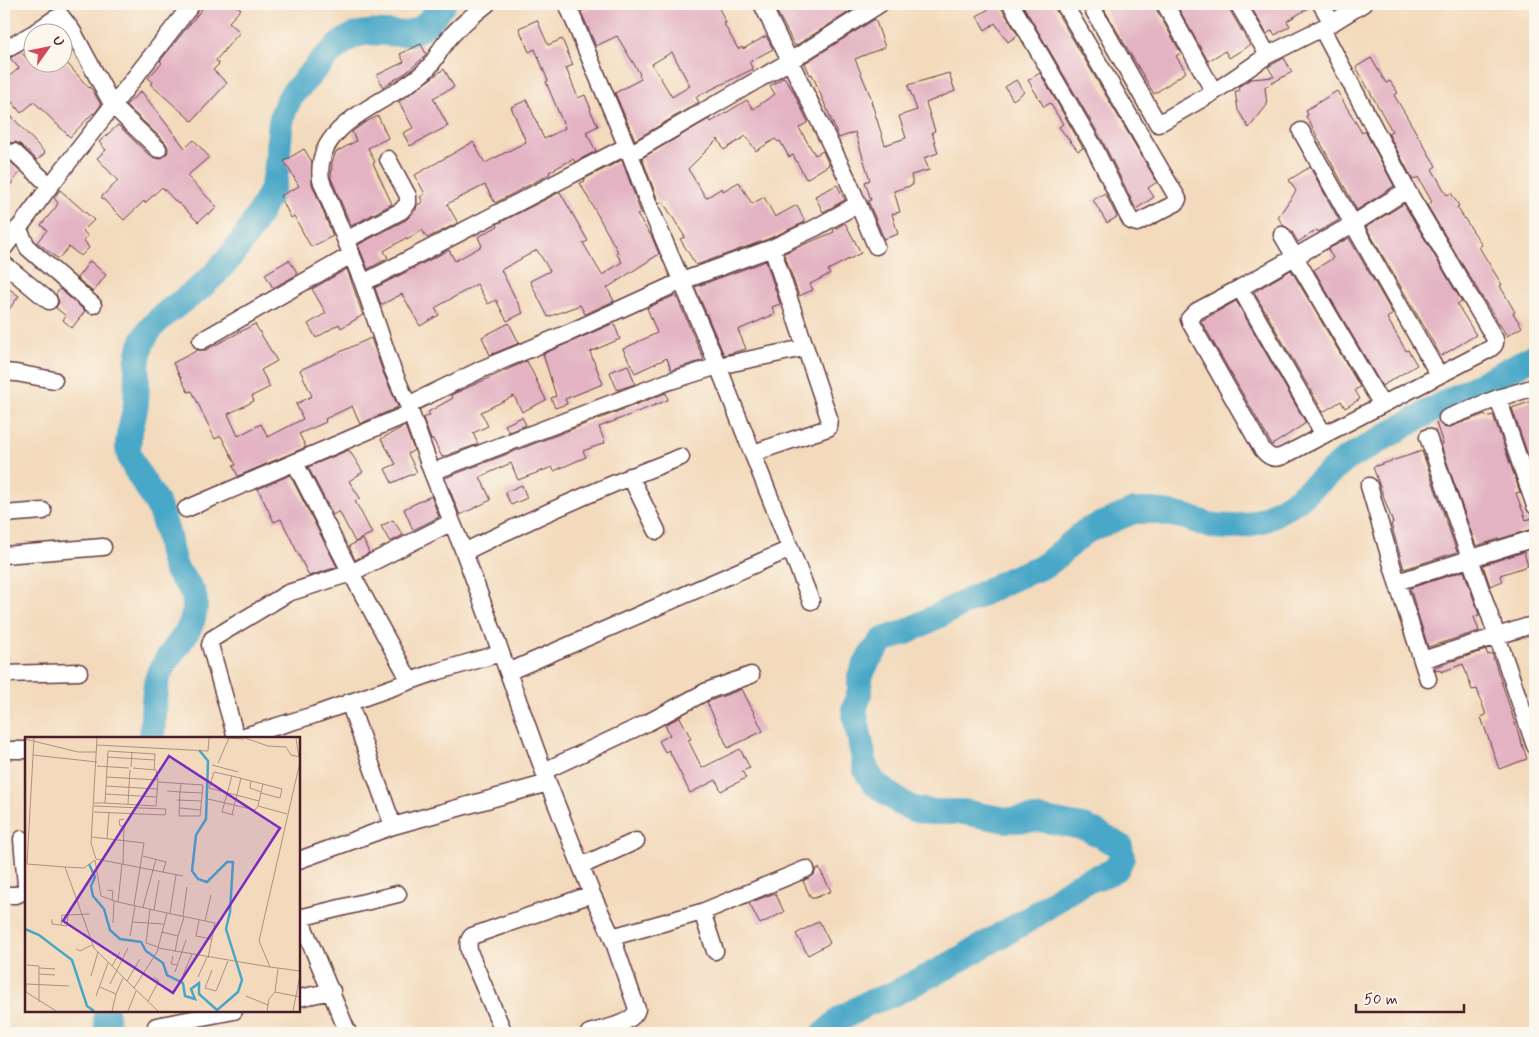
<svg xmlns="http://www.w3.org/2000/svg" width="1539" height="1037" viewBox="0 0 1539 1037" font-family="Mynerve,sans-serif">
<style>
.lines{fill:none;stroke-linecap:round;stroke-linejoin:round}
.river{stroke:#48a7c7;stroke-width:26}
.building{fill:#e3b2c3;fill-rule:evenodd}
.minor-casing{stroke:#633b41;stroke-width:19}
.minor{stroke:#fff;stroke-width:16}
.inset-river{fill:none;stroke:#48a7c7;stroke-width:2.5}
.inset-road{fill:none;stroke:#af8f82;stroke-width:1}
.view{fill:#7b2cbf;fill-opacity:0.15;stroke:#7b2cbf;stroke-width:2.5}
.inset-edge{fill:none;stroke:#4a1f2b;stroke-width:2.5}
</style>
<rect width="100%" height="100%" fill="#fbf7ec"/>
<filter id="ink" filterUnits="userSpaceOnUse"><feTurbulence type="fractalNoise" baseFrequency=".02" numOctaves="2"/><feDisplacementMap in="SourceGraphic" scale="10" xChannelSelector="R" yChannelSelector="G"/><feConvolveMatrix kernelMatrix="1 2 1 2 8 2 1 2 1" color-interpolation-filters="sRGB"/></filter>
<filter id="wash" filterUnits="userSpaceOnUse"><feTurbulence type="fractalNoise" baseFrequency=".0096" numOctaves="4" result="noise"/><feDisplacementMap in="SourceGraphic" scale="20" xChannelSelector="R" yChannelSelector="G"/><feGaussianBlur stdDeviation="1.12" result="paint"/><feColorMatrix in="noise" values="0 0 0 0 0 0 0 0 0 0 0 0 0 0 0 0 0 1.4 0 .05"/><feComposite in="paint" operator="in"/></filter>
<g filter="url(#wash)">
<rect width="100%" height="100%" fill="#f3dabc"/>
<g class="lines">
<path class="river" d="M152 738C153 721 153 689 159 674 169 650 195 633 195 605 195 587 184 583 176 569 171 559 170 546 168 536 165 525 162 514 157 504 149 487 134 472 129 454 125 437 135 419 136 402 138 381 134 358 144 339 156 315 183 303 202 286 230 262 253 228 269 195 285 163 271 123 293 93 310 76 330 48 351 37 373 26 399 40 419 29 429 24 436 12 443 4
M106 1011 107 1033
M825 1033 842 1018 868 1003 891 995 948 966 1034 916 1064 894 1084 882 1109 873 1117 868 1122 857 1120 846 1087 828 1040 819 1006 820 963 812H933L916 810 902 804 874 783 866 770 854 710 860 691V676L869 658 883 640 904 633 1011 579 1046 565 1086 531 1134 511H1154L1186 517 1211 526 1233 527 1247 525 1265 519 1297 500 1345 460 1435 408 1535 356"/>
</g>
<g id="blocks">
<path class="building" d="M206 4H234L241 9 229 22 240 32 216 60 219 64 213 70 227 83 192 121 150 84 153 82 148 78 162 63 160 61Z
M594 4H717L726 23 724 24 738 49 742 47 743 49 766 36 773 49 749 62 753 69 696 97 699 102 635 140 615 93 641 79 639 75 640 74 617 36 596 46 581 12ZM672 52 690 86 672 97 652 64Z
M773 4H862L795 46Z
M997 4H1001L1002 9 1018 35 1008 42 995 23 985 30 977 16Z
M1022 4H1054L1055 9 1157 182 1148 188 1154 197 1136 209 1102 140Z
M1101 4H1155L1156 9 1181 53 1176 56 1186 72 1154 94Z
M1176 4H1228L1229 9 1250 45 1229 58 1225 51 1208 61Z
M1249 4H1311L1312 6 1287 21 1290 26 1275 35 1272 30 1267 34Z
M875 19 885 47 855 59 872 100 871 101 885 145 906 138 899 116 917 110 908 85 949 73 955 91 926 103 935 131 932 132 938 153 924 158 929 170 911 175 913 185 894 191 900 212 892 214 898 234 884 239 868 201 871 200 865 182 870 180 855 132 839 138 812 74 810 75 805 63Z
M537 20 548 45 562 39 573 65 566 68 578 98 585 95 591 109 590 110 598 126 586 132 596 151 575 162 573 159 549 172 550 174 495 203 485 185 447 204 458 223 427 238 422 230 407 240 406 238 384 251 388 258 368 269 358 245 406 220 416 210 417 205 423 202 420 197 425 194 415 175 473 142 485 163 526 142 511 107 527 100 544 139 565 128 546 82 548 81 535 49 529 52 519 28Z
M421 44 426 54 422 59 407 72 383 87 377 75 404 62 400 54Z
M21 52 30 62H66L89 88 90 87 93 91 101 105 94 114 93 113 70 137 34 102 21 113 4 92V81L19 68 10 58Z
M1284 58 1292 72 1265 87 1267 105 1249 128 1238 110 1235 91H1239L1238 87 1251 79 1274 77 1268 67Z
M1371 58 1386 83 1390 81 1398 93 1394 95 1436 166 1432 169 1447 195 1451 193 1459 206 1457 207 1482 245 1479 247 1502 285 1500 286 1515 312 1513 313 1522 327 1507 336 1482 297 1427 205 1432 202 1418 177 1413 180 1388 133 1392 131 1356 67Z
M444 69 454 87 433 98 448 126 410 146 403 133 413 128 399 102Z
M1040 73 1083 148 1078 151 1059 127 1063 124 1050 103 1044 107 1028 80Z
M784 77 793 91 808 122 799 128 815 155 823 151 829 165 806 179 793 155 789 157 780 141 778 142 775 139 756 151 746 136 724 150 718 139 688 169 706 198 722 188 723 191 739 182 752 204 764 197 775 217 797 205 805 222 768 239 696 265 680 239 685 237 663 202 659 204 642 158 709 119 711 122 747 100 753 109 775 94 770 86Z
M1016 80 1024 92 1013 100 1005 87Z
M141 91 185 148 194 140 209 157 187 176 217 207 209 215 208 213 198 222 179 203 178 204 162 187 145 203 144 201 124 220 101 197 118 181 97 158 106 150 99 142 118 125 151 157 160 159 165 156 168 152V147L165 142 126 105Z
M1337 91 1362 133 1365 131 1394 186 1357 210 1306 116 1308 115 1306 110Z
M4 108 45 153 37 160 20 144 16 142 11 143 4 134Z
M378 116 388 138 368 148 375 162 373 163 392 204 351 226 331 178 332 162 336 152 356 141 352 132 364 123Z
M304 149 312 162V184L333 236 311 247 294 216 291 218 280 196 299 186 284 161Z
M5 155 20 172 4 194V156Z
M622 160 641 213 637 215 652 237 659 254 607 288 614 301 585 314 580 305 548 317 530 281 550 271 537 250 501 270 523 313 507 321 496 300 488 304 477 284 435 308 439 315 420 326 402 294 381 305 375 288 449 250 455 261 482 246 478 237 498 226 497 224 560 192 588 241 583 243 602 275 622 262 616 253 618 252 580 183 585 181 584 179Z
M1310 167 1339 220 1318 232 1317 230 1298 242 1291 230 1283 225 1278 217 1296 191 1289 180Z
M837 185 845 200 823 212 815 196Z
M60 190 94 220 83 231 88 236 84 240 89 248 81 256 69 247 58 259 37 242 47 230 41 225 56 207 58 203 54 198Z
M1105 193 1117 217 1107 223 1093 200Z
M1404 204 1462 302 1457 304 1476 335 1441 356 1366 227Z
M845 223 861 253 828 270 830 274 810 284 813 290 799 296 784 253 834 232 833 230Z
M1349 238 1393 314 1387 318 1406 351 1408 350 1417 365 1382 386 1314 270 1333 258 1328 249Z
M289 260 298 274 273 288 265 274Z
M90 261 106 275 93 292 77 278Z
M766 261 780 304 772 307 775 314 738 330 746 349 724 355 695 287Z
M347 269 363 315 341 328 339 324 316 338 308 324 326 313 312 289Z
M1291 270 1360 387 1355 390 1360 399 1345 408 1341 401 1323 412 1254 292Z
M4 285 19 296 4 316Z
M60 289 85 311 72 328 63 320 66 316 56 308 59 302 56 294Z
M676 295 704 360 671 370 667 358 635 373 623 349 657 333 647 308Z
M1236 301 1306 423 1272 445 1201 321Z
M509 323 519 343 490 355 482 337Z
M614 323 620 339 590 352 603 384 565 399 567 404 555 408 551 398 556 396 543 354Z
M255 324 277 361 261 370 270 387 252 396 254 401 228 414 238 436 261 424 268 437 303 419 296 404 312 396 300 370 371 338 383 372 398 407 360 424 352 406 325 419 326 422 299 434 306 447 238 476 233 466 236 465 221 436 215 439 192 391 188 392 173 363 198 350H206Z
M527 361 546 400 522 412 514 396 481 412 488 426 473 433 478 444 442 457 433 439 431 440 423 418 430 415 428 412 453 398 451 395Z
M628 365 635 384 617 390 610 372Z
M666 393 668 400 599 427 605 443 583 451 586 457 554 471 552 467 518 480 511 463 480 477 491 500 460 515 445 478Z
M1535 400V476L1512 408Z
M1485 414 1486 417 1493 415 1520 492 1516 493 1526 520 1532 518 1535 528 1476 546 1441 445 1443 444 1436 423 1438 422 1445 428 1450 427Z
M522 417 526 425 509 432 505 425Z
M405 426 414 450 408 454 417 472 392 483 385 469 396 464 381 439Z
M349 450 363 472 349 481 360 498 355 501 372 533 355 542 339 511 333 515 308 467Z
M1422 451 1457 552 1404 569 1391 524 1393 523 1373 467Z
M290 475 337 567 309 576 281 519 274 522 258 489Z
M522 485 527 498 511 505 505 492Z
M431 496 439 517 413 530 404 509Z
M393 520 403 535 390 542 381 526Z
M363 539 369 553 355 560 349 546Z
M1524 552 1528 566 1500 575 1503 581 1490 586 1483 565Z
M1464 571 1479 615 1474 617 1479 631 1428 647 1410 588Z
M1486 650 1488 655 1492 654 1527 759 1499 769 1481 717 1486 715 1477 689 1472 690 1463 664 1441 672 1440 670 1436 671 1435 667Z
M742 689 763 731 728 748 707 702Z
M680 717 691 739 688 740 702 768 740 749 750 768 742 771 746 778 721 791 716 780 690 793 669 750 665 752 659 741 670 735 665 725Z
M819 868 831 891 815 898H811L803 881 814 875 816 869Z
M775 893 784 912 760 924 749 903Z
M819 921 830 943 808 955 796 934Z"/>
</g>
</g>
<g filter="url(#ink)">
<use href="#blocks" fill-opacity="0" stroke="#633b41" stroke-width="1"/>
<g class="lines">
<g class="minor-casing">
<path id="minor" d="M567 4 630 154 651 210 718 366 811 601
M1011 4 1093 145 1126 212 1131 221 1137 223 1176 203 1178 199 1064 4
M1090 4 1158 124 1214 92 1268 55 1332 23
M1165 4 1214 92
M1238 4 1268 55
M1321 4 1332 23 1363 4
M35 32 54 19 61 16 73 32 113 106 158 149
M4 50 32 34
M1301 131 1353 224 1240 288 1197 311 1189 319 1190 322 1262 449C1268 457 1274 460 1283 456L1488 350C1493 347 1496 345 1495 339L1407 190 1322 29
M14 152 50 186
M630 154 790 61 880 4
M1407 190 1353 224 1439 375
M858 204 876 246
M18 228 28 248 93 305
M1282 235 1382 405
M346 240 401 211 408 203V196L388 159
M4 248 50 186 192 4
M4 264 49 301
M363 283 321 180C312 120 394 103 428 68 434 62 438 53 443 46 454 30 472 16 487 4
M1240 288 1324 435
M201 341 351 255
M4 372 16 373 54 380
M1535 387 1498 398 1535 506
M408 405 482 369 568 333 682 281 772 248 815 228 858 204 846 176 762 4
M1447 418 1498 398
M1428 437 1535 746
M753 453 828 428 829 418 772 248
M295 463 351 573 410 681
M432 472 667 382 718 366 804 348
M630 476 657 531
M1369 486 1397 582
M186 509 410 413
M4 514 43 511
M464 552C535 517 607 485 681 457
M4 555 103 547
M501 653 548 783 592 894 612 937 637 1009C634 1024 602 1029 589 1033
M1422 660 1535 624
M508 672 790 549
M4 674 79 672
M1428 679 1397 582 1535 538
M349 702 393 826 548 783
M236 738 210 645 212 639 288 593 351 573 452 522
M238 738 314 715 436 672 501 653 464 552 432 472 408 405 392 368 363 283 627 146
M4 750H26
M544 771 649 722 707 691 751 675
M22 839 26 885
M299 860 393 826
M581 866 636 841
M4 895H16L25 891 26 886
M702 912 715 951
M299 916 348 1033
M299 918 398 894
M612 937 702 912 806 869
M299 998 332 991
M156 1026 234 1011
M504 1033 470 954C468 947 467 941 472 936L592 894"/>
</g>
<use href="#minor" class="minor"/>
</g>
</g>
<g transform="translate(25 737)">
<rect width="275" height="275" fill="#f3dabc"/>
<path class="inset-river" d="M174 13 183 24 181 82 171 98 167 134 173 142 182 145 202 125H208L205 175 201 192 217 243 213 255 191 274M64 127 70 140 66 149 68 159 79 172 85 193 95 202 116 205 121 214 138 226 142 238 158 246 160 259 170 262 166 252 174 246V257L192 273M0 192 14 198 47 223 62 269 69 274"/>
<path class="inset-road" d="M9 1 2 127 40 130 69 211 109 251M201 1 219 2M220 1 243 9 261 10 266 18 275 20M271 1 274 20M0 2 53 15H72M72 8 183 14 184 1M8 18 72 25M82 20 130 23M275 25 234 204 245 230 275 234M193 26 204 1M187 28 213 35M72 29 104 31M106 30 107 15M207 39 189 35 184 51 234 64M81 40 133 43 131 33 108 31M226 44 225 51 236 55M133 45 178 48 175 79H154L155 55 142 54M156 47 155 55 178 56M238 47 233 69 262 77M81 49 132 52M80 57 131 60M183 62 230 73 233 69M152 63 177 64M69 66H80L83 14 130 17 129 33M80 66 131 69 133 44M103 67 105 33M155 71 176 73M69 75 140 78 141 72 69 69M207 78 216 41M209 78 197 75 207 39 257 52 255 61 236 56M67 100 119 106 109 168M82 102 84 75M118 119 141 125 138 135M71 122 66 106 72 1M71 122 158 139M70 123 76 159 93 165M97 127 93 165 142 176 132 215 109 251 133 274M98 127 99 89H95L94 83 99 82M40 130 59 131 70 123M82 153 88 154 87 164M118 170 131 122M125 172 121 206 133 210M129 173 134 143M142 176 190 186 183 221M145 176 151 138M158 179 162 150M27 182V187L42 189 43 178 65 177M174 183 171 199 186 202M180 184 186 158M108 185 138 187M88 186 89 164M36 188 37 178H43M137 195 153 199 159 180M105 199 110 169M133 211 245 230M51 212 55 214 67 208M150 215 153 199M148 219 146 227 153 228M0 221 1 255 31 274M2 228 14 229V265M87 229 95 215M14 231 30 232M253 232 250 255 275 260M187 233 180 251 191 254 203 224M150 235 161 203M14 237 30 238M158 238 167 217M66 239 73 215M173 240 182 220M102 244 115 222M1 247 44 249M85 247 103 211M75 250 91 257 98 241M71 259 83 226M221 259 243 268M123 264 134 244 129 240M87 274 91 257M103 274 111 254M242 274 244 262 250 255M268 274 275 239"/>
<path class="view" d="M144 19 255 91 148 256 38 184Z"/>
<rect width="275" height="275" class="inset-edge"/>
</g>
<rect width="1539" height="1037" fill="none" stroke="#fbf7ec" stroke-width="20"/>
<g transform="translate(48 48) rotate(57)"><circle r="24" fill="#fbf7ec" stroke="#b4a19f"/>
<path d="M0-4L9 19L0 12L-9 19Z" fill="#d1495b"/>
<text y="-8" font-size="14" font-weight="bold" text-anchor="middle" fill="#4a1f2b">U</text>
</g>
<path d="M1356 1004v8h108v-8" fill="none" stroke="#4a1f2b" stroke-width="2.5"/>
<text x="1364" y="1004" font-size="15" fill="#4a1f2b" stroke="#fbf7ec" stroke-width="4" paint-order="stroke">50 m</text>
</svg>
